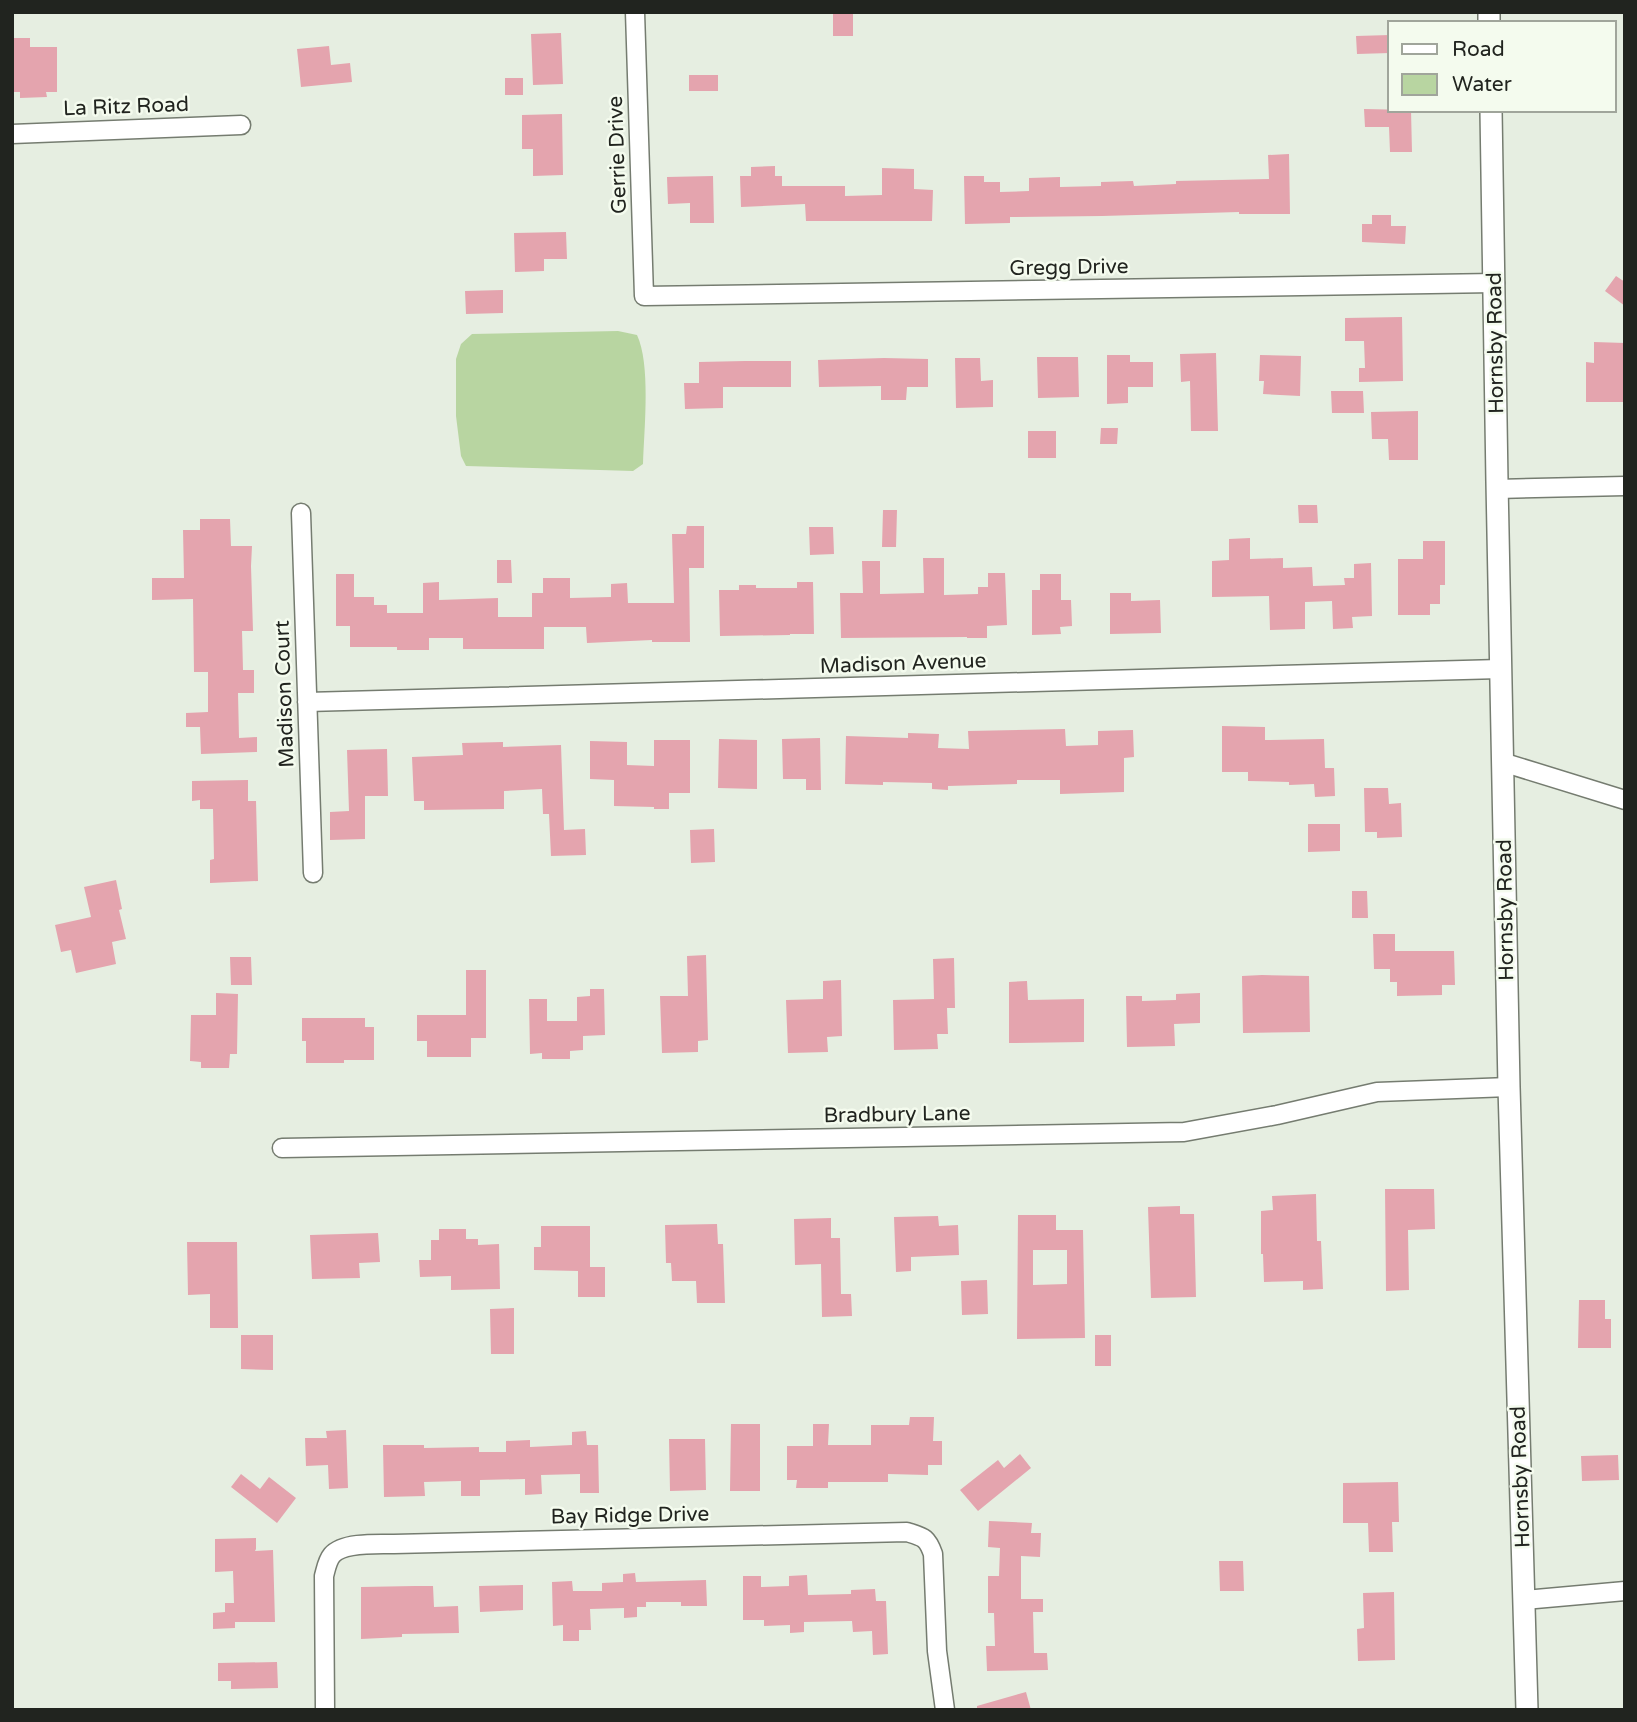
<svg xmlns="http://www.w3.org/2000/svg" width="1637" height="1722" viewBox="0 0 1637 1722" font-family="'Varela Round',sans-serif">
<style>
.water{fill:#b8d5a1}
.building{fill:#e4a4ae;fill-rule:evenodd}
.lines{fill:none;stroke-linecap:round;stroke-linejoin:round}
.minor-casing{stroke:#757c70;stroke-width:21}
.tertiary-casing{stroke:#757c70;stroke-width:24}
.minor{stroke:#fff;stroke-width:18}
.tertiary{stroke:#fff;stroke-width:21}
.labels{text-anchor:middle;stroke-width:5;stroke-linejoin:round;paint-order:stroke}
.street-label{font-size:21px;fill:#21241f;stroke:#f4fbee}
</style>
<rect width="100%" height="100%" fill="#e6eee1"/>
<path class="water" d="M618 331 637 335C651 365 644 429 643 464L633 471 466 466 461 456 456 416V359L461 344 472 334Z"/>
<path class="building" d="M833 12H853V36H833Z
M561 33 563 84 533 85 531 34Z
M1390 35V53L1357 54 1356 36Z
M12 38H30V47H57V92H46L47 97 20 98V92H12Z
M329 46 331 65 350 63 352 82 301 87 297 49Z
M689 75H718V91H689Z
M505 78H523V95H505Z
M1364 109 1411 110 1412 152H1390L1389 127H1365Z
M562 114 563 175 533 176V149H522V115Z
M1289 154 1290 214H1239V212L1102 216 1010 217V223L965 224 964 176H984V182H1000V192L1029 191V178L1060 177V187L1101 186V182L1133 181 1134 186 1176 184V181L1269 179 1268 155Z
M775 166V176H782V186H845V196L882 195V168L914 169V189L933 190 932 221H806L805 204 741 207 740 176H751V167Z
M713 176 714 223H690V203L668 204 667 177Z
M1372 215H1391V226H1406L1405 244 1362 242V224H1372Z
M566 232 567 259H544V271L515 272 514 233Z
M1616 276 1625 282V306L1605 291Z
M503 290V313L466 314 465 291Z
M1402 317 1403 381 1359 382V368H1365L1364 341H1345V318Z
M1594 342 1625 343V402H1586V362L1594 363Z
M1216 353 1218 431H1191L1190 381 1181 382 1180 354Z
M1107 355H1130V362H1153V387H1128V403L1107 404Z
M1260 355 1301 356 1300 396 1263 394 1264 381H1259Z
M1037 357H1078L1079 397 1038 398Z
M884 358 928 359V387H907L906 400H881V386L819 387 818 360Z
M955 358H980L981 381 993 380V407L956 408Z
M745 361H791V387H723V408L685 409 684 383H699V362Z
M1331 391H1363L1364 413H1332Z
M1418 411V460H1389L1388 439H1372L1371 412Z
M1101 428H1118L1117 444H1100Z
M1028 431H1056V458H1028Z
M1298 505H1317L1318 523H1299Z
M883 510H897L896 547H882Z
M200 519H230L231 546H252L251 566 253 631H242L243 670H254V693H238L239 738 257 737V752L201 754 200 727H186V713L208 712V672H194L193 599 152 600V578H184L183 530H200Z
M687 526H704V568H689L690 642H652V640L587 643 586 627H544V649H463V638H429V650H397V647H350V626H336V574H354V597H374V605H387V613H423V583L439 582V600L498 598V617H532V593H543V578H570V598L611 597V584L627 583 628 603H674L672 534H686Z
M809 527H833L834 554 810 555Z
M1250 538V559L1283 558V568L1312 567 1313 586 1345 585 1344 578H1354V564L1371 563 1372 616 1352 617 1353 628 1333 629 1332 601 1305 602V629L1270 630 1269 596 1212 597V561L1229 560V539Z
M1423 541H1445V585H1440V604H1430V615H1398V559H1423Z
M923 558H944V595L978 594V587H988V573H1005L1007 625 987 626V638H967V637L841 638 840 593H863L862 561H880V594L924 593Z
M497 560H511L512 583H497Z
M1040 574H1061V600H1071L1072 626 1060 627 1061 634 1032 635V590H1040Z
M797 582H813L814 634H790V635L720 636 719 590H739V585H756V588H797Z
M1110 593H1131V601L1160 600 1161 633 1110 634Z
M1222 726 1265 727V740L1324 739 1325 768H1334L1335 796 1315 797 1314 784 1289 785V782L1248 781V772H1222Z
M1065 729 1066 746 1098 745V731L1133 730 1134 757 1124 758V792L1060 794V780H1017V784L948 786V790L932 789V783L883 782V785L845 784 846 736 908 738V733L939 734 938 748 969 749 968 731Z
M820 738 821 790H806V779H783L782 739Z
M719 739 757 740V789L718 788Z
M654 740H690V793H669V809H654V807L614 806V780L590 779V741L627 742V765L654 766Z
M503 742V747L561 745 564 830 585 829 586 855 551 856 549 814H543L542 789 504 791V809L424 810V801H414L412 757 463 755 462 743Z
M387 749 388 796H365V839L330 840V812L349 811 347 750Z
M248 780V801H256L258 881 210 883V860L214 859 213 809H200V800L192 801V781Z
M1364 788H1388L1389 804 1401 803 1402 837 1377 838V832H1365Z
M1308 824H1340V851L1308 852Z
M714 829 715 862 691 863 690 830Z
M116 880 122 909 119 910 126 939 112 942 116 964 76 973 71 950 61 952 55 925 91 917 84 887Z
M1352 891H1367L1368 918H1352Z
M1373 934H1395V951H1454L1455 985H1442V995L1397 996V982H1390V969H1374Z
M706 955 708 1040 698 1041V1052L662 1053 660 996H688L687 956Z
M230 957H251L252 985H231Z
M954 958 955 1008H947L948 1034H937L938 1049 894 1050 893 1000 934 999 933 959Z
M466 970H486V1038H471V1057H427V1041H417V1015H466Z
M1262 975 1309 976 1310 1032 1243 1033 1242 976Z
M841 980 842 1036 827 1037 828 1052 788 1053 786 1000 823 999V981Z
M1027 981 1028 1000 1084 999V1042L1009 1043V982Z
M590 989H604L605 1035 583 1036V1050L570 1051V1059H542V1053L530 1054 529 999H547V1021H577V997L590 996Z
M216 993 238 994 237 1054H230L229 1068H201V1062L190 1061 191 1015H216Z
M1200 993V1023L1174 1024 1175 1046 1127 1047 1126 996H1142V1001L1176 1000V994Z
M302 1018H365V1027H374V1060H344V1063H306V1041H302Z
M1385 1189H1434L1435 1229 1408 1230 1409 1290 1386 1291Z
M1316 1194 1317 1241H1321L1323 1289 1303 1290V1281L1264 1282 1263 1254H1261V1211L1273 1210 1272 1196Z
M1180 1206V1214H1194L1196 1297 1151 1298 1148 1207Z
M1018 1215H1056V1230H1083L1085 1338 1017 1339ZM1033 1250H1067V1284L1033 1285Z
M938 1216 939 1226 958 1225 959 1255 911 1257V1271L896 1272 894 1217Z
M831 1218V1238H840L841 1294H851L852 1316 822 1317 821 1264 795 1265 794 1219Z
M717 1224 718 1244H723L725 1303H697L696 1281H672L671 1263H666L665 1225Z
M541 1226H590V1267H605V1297H578V1271L534 1270V1247H541Z
M439 1229H466V1239H478V1245L499 1244 500 1289 451 1290V1276L420 1277 419 1260H431V1240H439Z
M378 1233 380 1262 359 1263 360 1278 312 1279 310 1235Z
M187 1242H237L238 1328H210V1294L188 1295Z
M987 1280 988 1314 962 1315 961 1281Z
M1579 1300H1605V1319H1611V1348H1578Z
M514 1308V1354H491L490 1309Z
M241 1335H273V1370L241 1369Z
M1095 1335H1111V1366H1095Z
M910 1417H934L933 1441H942V1465H928V1475L888 1474V1482H828V1488H796L797 1480H787V1446H813V1424H829L828 1445H871V1425H909Z
M731 1424H760V1491H730Z
M346 1430 348 1488 329 1489 328 1465 306 1466 305 1438H327L326 1431Z
M586 1431 587 1445H598L599 1493H580V1474L541 1475 542 1494 525 1495V1479L480 1480V1496H461V1481L424 1482 425 1496 384 1497 383 1445H424V1448L479 1447V1452H506V1441L530 1440V1447L572 1445V1432Z
M669 1439H705L706 1490 670 1491Z
M1020 1454 1031 1468 978 1511 960 1490 998 1460 1004 1468Z
M1618 1455 1619 1480 1582 1481 1581 1456Z
M241 1474 260 1489 269 1477 296 1498 277 1523 231 1487Z
M1398 1482 1399 1522H1392L1393 1552H1369L1368 1523H1343V1483Z
M989 1521 1032 1523 1031 1533H1041L1040 1557 1021 1556V1599H1043V1612H1033L1034 1653H1047L1048 1670 987 1671 986 1646H995L994 1613H988V1576H999L1000 1548 988 1547Z
M256 1538V1549L255 1551 273 1550 275 1622H235V1628L213 1629V1613L225 1612V1603H234L233 1571 215 1572V1539Z
M1219 1561H1243L1244 1591H1220Z
M635 1573 636 1582 706 1580 707 1606H681V1602H646V1607H637V1617L624 1618V1608L590 1609 591 1630H579V1641H563V1625L553 1626 552 1582 572 1581 573 1591H602V1583L623 1582V1574Z
M807 1575 808 1595 851 1594V1590L875 1589 876 1601H886L888 1654 873 1655 872 1631 853 1632 852 1621 804 1622V1632L790 1633V1625L764 1626V1620H743V1576H761V1587L789 1586V1576Z
M523 1585V1610L480 1612 479 1586Z
M415 1586H433L434 1607 458 1606 459 1633 402 1634V1637L361 1639V1587Z
M1394 1592 1395 1660 1358 1661 1357 1629 1364 1628 1363 1593Z
M277 1662 278 1688 231 1689V1681H218V1663Z
M1026 1692 1031 1710H977V1706Z"/>
<g class="lines">
<g class="minor-casing">
<path id="minor" d="M635 12 644 296 1495 283
M12 134 241 125
M1497 489 1625 486
M301 513 313 873
M307 702 1500 669
M1502 762 1625 800
M282 1148 1184 1132 1277 1115 1377 1092 1509 1087
M1524 1600 1625 1591
M325 1710 324 1576C326 1569 327 1561 332 1555 343 1542 378 1544 394 1544L907 1532C923 1537 927 1537 933 1554L937 1651 945 1710"/>
</g>
<g class="tertiary-casing">
<path id="tertiary" d="M1489 12V23
M1491 110 1497 482 1509 1087 1527 1710"/>
</g>
<use href="#minor" class="minor"/>
<use href="#tertiary" class="tertiary"/>
</g>
<g class="labels">
<g class="street-label">
<text transform="translate(126 106) rotate(-2)" y="7">La Ritz Road</text>
<text transform="translate(617 155) rotate(-92)" y="7">Gerrie Drive</text>
<text transform="translate(1069 267) rotate(-1)" y="7">Gregg Drive</text>
<text transform="translate(1495 343) rotate(-91)" y="7">Hornsby Road</text>
<text transform="translate(903 663) rotate(-2)" y="7">Madison Avenue</text>
<text transform="translate(284 694) rotate(-92)" y="7">Madison Court</text>
<text transform="translate(1505 910) rotate(-91)" y="7">Hornsby Road</text>
<text transform="translate(897 1114) rotate(-1)" y="7">Bradbury Lane</text>
<text transform="translate(1520 1477) rotate(-92)" y="7">Hornsby Road</text>
<text transform="translate(630 1515) rotate(-1)" y="7">Bay Ridge Drive</text>
</g>
</g>
<rect width="1637" height="1722" fill="none" stroke="#21241f" stroke-width="28"/>
<rect x="1388" y="21" width="228" height="91" fill="#f4fbee" stroke="#a0a59b" stroke-width="2"/>
<rect x="1402" y="44" width="35" height="10" fill="#ffffff" stroke="#a0a59b" stroke-width="2"/>
<text x="1452" y="56" font-size="21" fill="#21241f">Road</text>
<rect x="1402" y="74" width="35" height="21" fill="#b8d5a1" stroke="#a0a59b" stroke-width="2"/>
<text x="1452" y="91" font-size="21" fill="#21241f">Water</text>
</svg>
